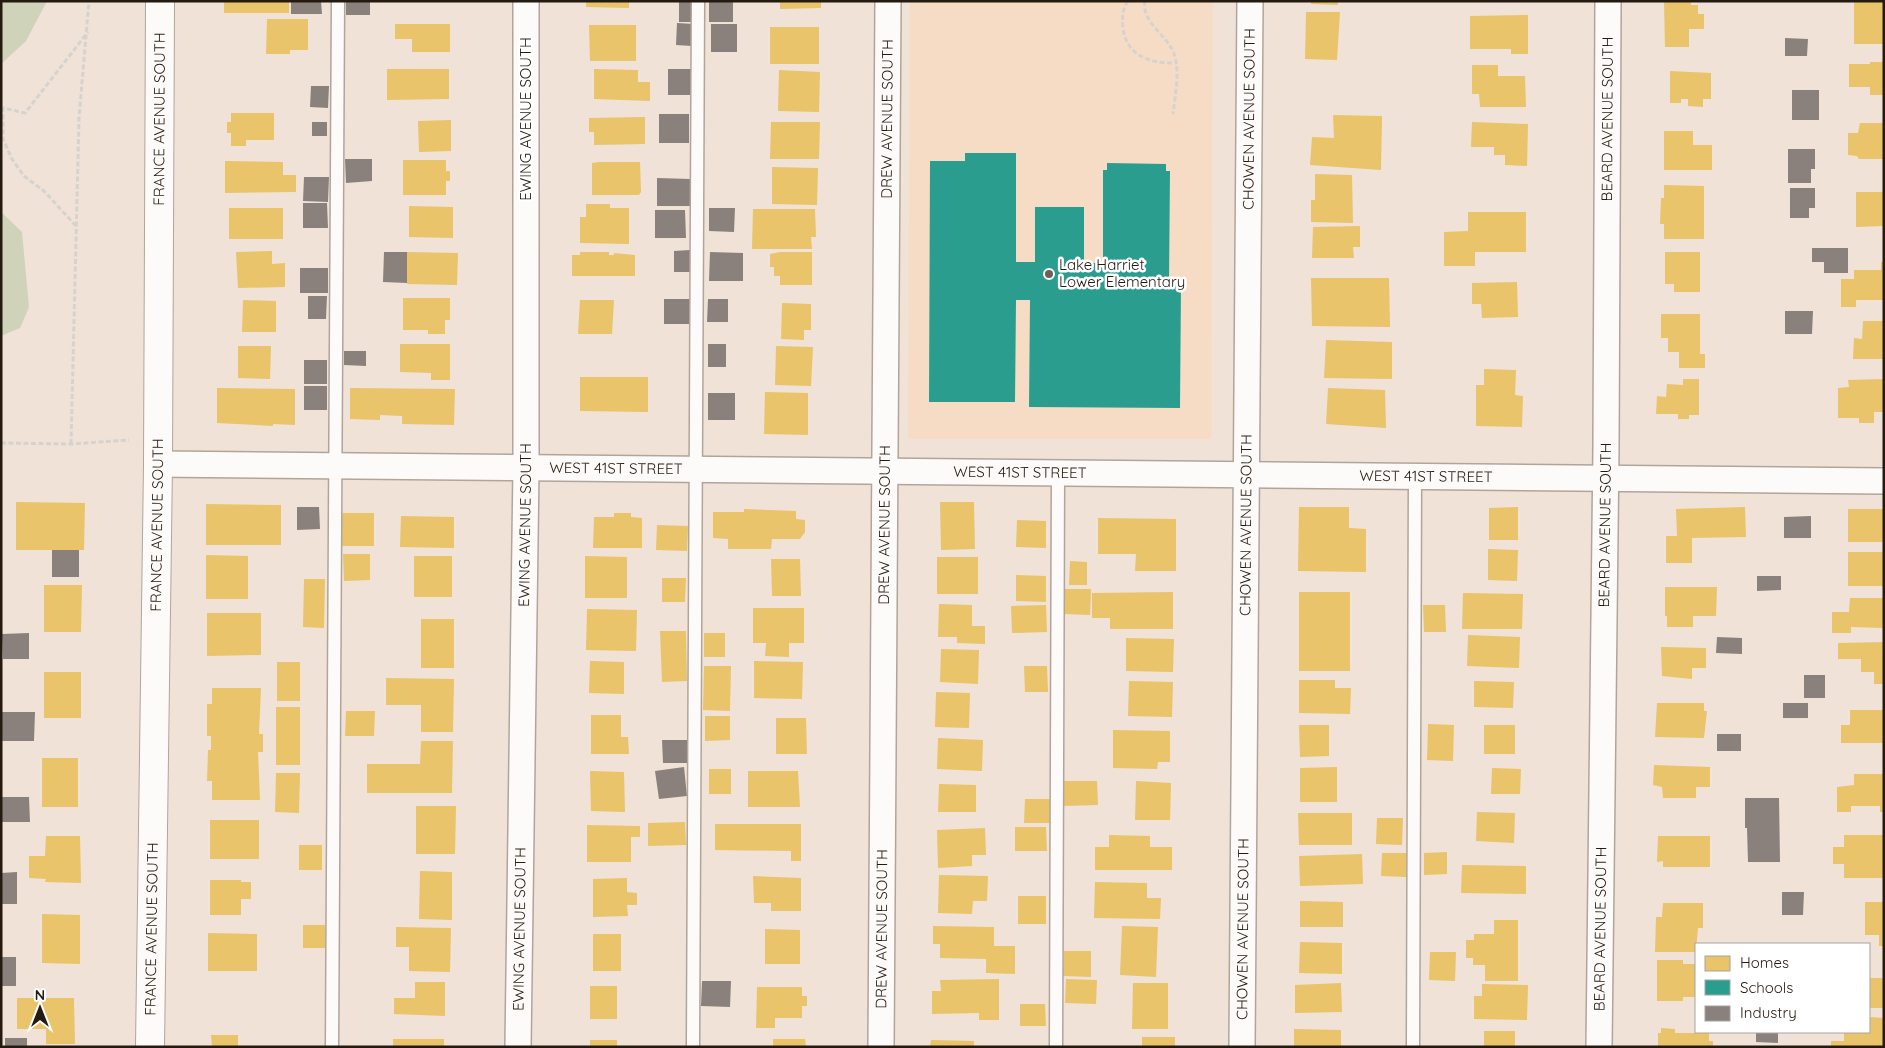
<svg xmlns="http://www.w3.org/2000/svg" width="1885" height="1048" viewBox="0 0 1885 1048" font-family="Quicksand,sans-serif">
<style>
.built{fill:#f7dcc5}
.water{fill:#ced3ba}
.homes{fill:#e9c46a}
.schools{fill:#2a9d8f}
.industry{fill:#8a817c}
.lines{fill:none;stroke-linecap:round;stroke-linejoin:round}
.service-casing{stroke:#b1a59b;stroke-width:15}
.minor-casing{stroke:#b1a59b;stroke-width:28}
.secondary-casing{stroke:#b1a59b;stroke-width:30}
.path{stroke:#d6d3cf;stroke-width:3;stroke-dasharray:5 2.5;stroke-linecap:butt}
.service{stroke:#fdfbf9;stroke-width:12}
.minor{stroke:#fdfbf9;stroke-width:25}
.secondary{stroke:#fdfbf9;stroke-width:28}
.poi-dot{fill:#6c6055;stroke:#fff;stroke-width:2}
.labels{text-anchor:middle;stroke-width:5;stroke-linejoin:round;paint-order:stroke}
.street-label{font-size:15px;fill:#251a10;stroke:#fff}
.poi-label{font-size:15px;fill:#251a10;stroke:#fff;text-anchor:start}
</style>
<rect width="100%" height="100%" fill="#f0e2d6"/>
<path class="built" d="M910 1H1213L1211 439H908Z"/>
<path class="water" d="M1 1H47L26 41 1 64Z
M1 212 22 232 29 307 20 328 1 336Z"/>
<path class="homes" d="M224 1H289V13H224Z
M586 1H629V8L586 7Z
M780 1H821V8L780 9Z
M1311 1H1338V5L1311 4Z
M1664 1H1691V5H1698V14H1704V29H1689V47H1665Z
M1854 1H1884V44H1854Z
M1306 12H1340L1337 60 1305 59Z
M1528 15V54H1511V49H1470V16Z
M267 19H308V50H290V54H266Z
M395 24H450V52H412V39H395Z
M589 25H636V61H590Z
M770 27H819V64H770Z
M1870 62H1884V95H1870V87H1849V64H1870Z
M1472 65H1498V76H1525L1526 107H1480L1479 94H1472Z
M387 69H449V99L387 100Z
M594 69 638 70V82H650V101L594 99Z
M779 70 820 72 819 112 778 111Z
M1670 71 1711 73V99H1703V107L1688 106V99H1681V103H1670Z
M231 113H274V140H246V146H231V133H227V122H231Z
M1333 115 1382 116 1381 170 1310 165 1312 137 1334 138Z
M645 117V144L594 145V132H589V118Z
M451 120V151L419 152 418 121Z
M771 122H820L819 159H770Z
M1472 122 1528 124 1527 166 1505 165V155H1494V147H1471Z
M1860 123H1884V159H1859L1857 156 1848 155V133H1858Z
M1664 131H1693V145H1712V170H1664Z
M403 160H446V171H450V181H446V195H403Z
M225 161 283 162V175H296V192L225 193Z
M599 162H640L641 192 639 195H592V163Z
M772 167 818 168 817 205 772 204Z
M1315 174 1352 175 1353 223 1311 222V200H1315Z
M1664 185 1704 186V239H1664V224H1660L1661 198H1664Z
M1856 192H1884V226L1856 227Z
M586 204H610V208H629V244L580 243V217H586Z
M409 206 453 207V238L409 237Z
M229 208H283V239H229Z
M753 209H815L816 237H811L812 249H752Z
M1468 212H1526V252H1475V266H1444V232L1468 231Z
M1360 226V247H1353L1354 258H1312L1313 227Z
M272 251V264L285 263V287L238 288 236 252Z
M407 252 458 253 457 285 407 284Z
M580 252H609V255H614V253L635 255V276H572V255H580Z
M780 252H812V285H780V276H774V267H770V254Z
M1665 252H1700V292H1674V284H1665Z
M1881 262H1884V300H1856V307H1841V279H1854V270H1881Z
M1311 278H1389L1390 327 1312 326Z
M1517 282 1518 317 1482 318 1481 304H1472V283Z
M403 298H450V320H445V334H428V330H403Z
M243 300 276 301V332H242Z
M580 300H614L612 334H578Z
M782 303 811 304V330H804V340L781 339Z
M1661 314H1700V354H1705V368H1679V352H1668V338H1661Z
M1863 321H1884V359H1853L1854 338 1862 339Z
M1326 340 1392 342V379L1324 378Z
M400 344H450V380H431V373L400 372Z
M238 346H271L270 379 238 378Z
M776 346 813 347 811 386 775 385Z
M1484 369 1516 370 1515 395 1523 396 1522 427 1476 426V385H1484Z
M580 377H648V412L580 411Z
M1683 379H1699V415H1689V419H1678V414H1656L1657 396 1666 397 1667 384 1683 385Z
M1884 379 1883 412H1874V423H1859V418H1838V388L1849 387 1848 380Z
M217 388 295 389V425L273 424V426L217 423Z
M350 388 455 389 454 425 402 424V416L380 415V420L350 419Z
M1328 388 1385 390 1386 428 1326 424Z
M765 392 808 393V435L764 434Z
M16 502 85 503 84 550H16Z
M940 502H974L975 549 941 550Z
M206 504 281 505V545H206Z
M1299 507H1349V528L1366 529V572L1298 571Z
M1518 507V540H1489V508Z
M1745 507 1746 537 1692 538V563H1666V536H1677L1676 509Z
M744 509 796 511V519L805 520V532L800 539H772L771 549H728V539L713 538V512H744Z
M1848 509H1884V542H1848Z
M342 513H374V546H342Z
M614 513H631V517L642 518V548H593L594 517H614Z
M401 516 454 517V548L400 547Z
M1098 518 1176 519V571H1135L1136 554H1098Z
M1017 520 1046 521V548L1016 547Z
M657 525 688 526 687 551 656 550Z
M1488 549 1518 550 1517 581 1488 580Z
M1848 552H1884V586H1848Z
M343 554H370V580L344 581Z
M206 555 248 556V599H206Z
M414 556H452V597H414Z
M585 556 627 557V598H585Z
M937 557H978V594H937Z
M771 559H800L801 596H772Z
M1070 561 1087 562V585H1069Z
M1016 575 1046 576V602L1016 601Z
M662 578H686L685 602H662Z
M304 579H325L324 628 303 627Z
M44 585H82L81 632H44Z
M1665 587H1717L1716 616H1693V627H1667V616H1665Z
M1065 589H1091L1090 615 1064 614Z
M1173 592V629H1110V618H1092V593Z
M1299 592H1350V671H1299Z
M1463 593 1523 594 1522 629H1462Z
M1850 598H1884V628L1851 627V633H1832V612H1849Z
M939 604 972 605V626H985V644L957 643V637H938Z
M1046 605 1047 632 1012 633 1011 606Z
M1423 605H1445L1446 632H1424Z
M753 608H804V643H789V657L765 656 766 643H753Z
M587 609 637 610 636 651 586 650Z
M207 613H261V655L207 656Z
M421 619H454V668H421Z
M660 631H686L687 681 662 682Z
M704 633H725V657H704Z
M1468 635 1520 637 1519 668 1467 666Z
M1126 638 1174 639 1173 672 1126 671Z
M1884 642V684H1874V672H1861V659H1838V643Z
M1661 647 1706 648V668H1692V679L1662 676Z
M941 649 979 650 978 684 940 682Z
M590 661 624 662V694L589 693Z
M754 661 803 662 802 699 754 698Z
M277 662H300V701H277Z
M704 666H731L730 711 703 710Z
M1024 666H1047L1048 692H1025Z
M44 672H81V718H44Z
M386 678 454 679 453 732H421V705H386Z
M1299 680H1335V688H1351L1350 714 1299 713Z
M1129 681 1173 682 1172 717 1128 716Z
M1474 681 1514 682 1513 708 1474 707Z
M212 688H261L259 734H263V752H258L260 800H212V781H207L208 750H211V736H207V704H212Z
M936 692 970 693 969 728 935 727Z
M1657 703H1704V711H1707L1704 738 1655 737Z
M276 707H300V765H276Z
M1850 710H1884V743H1841V725H1850Z
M346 711H375L374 736H345Z
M591 715H621V737H628L629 754H591Z
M705 716H730V740L705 741Z
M776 718H806L807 754H776Z
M1428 724 1454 725 1453 761 1427 760Z
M1299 725H1329V756L1300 757Z
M1484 725H1515V754H1484Z
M1113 730 1170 731V762H1158L1157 769 1113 768Z
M938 738 983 740 982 771 937 769Z
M421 741H453L452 793H367V764H420Z
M42 758H78V807H42Z
M1654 765 1710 767V787H1696V798H1663L1662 787 1653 785Z
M1337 767V802H1300V768Z
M1492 768 1521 769 1520 794H1491Z
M709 769H731V794H709Z
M590 771 624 772 625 812 591 811Z
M748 771H798L800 807H748Z
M276 773H300L299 813 275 812Z
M1854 774H1884V812H1880V806H1851V812H1837V787L1854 785Z
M1062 781H1097L1098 805 1063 806Z
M1136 781 1171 783 1170 820H1135Z
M939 784 976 785V812H938Z
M1025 799H1050V823H1024Z
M416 806H456L455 854H416Z
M1477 812 1515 813 1514 843 1476 841Z
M1298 813H1352V845H1299Z
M1377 818H1403L1402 845 1376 844Z
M210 820H259V859H210Z
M685 822 686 845 648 846V823Z
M715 824H801V861H791V851L715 850Z
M587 825 640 826V837H631V862H587Z
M1015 827H1046L1047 851H1015Z
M985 828 986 855H972V866L938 868 937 830Z
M1109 835 1150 836V847H1172V870H1095V847H1109Z
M1844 835H1884V878H1844V864H1833V847H1844Z
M46 836H80L81 883 45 882 46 879 29 878V856H45Z
M1658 836H1710V867H1663V861L1657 862Z
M299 845H322V870H299Z
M1447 852V874L1424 875V853Z
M1382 853H1407L1406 877 1381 876Z
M1362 854 1363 884 1300 886 1299 856Z
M1462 865 1526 866V894L1461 893Z
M420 871 452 872V920L419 919Z
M939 875 988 876 987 901H973L972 914 938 913Z
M753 876 801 878V911H771V903H754Z
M627 878V892L637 893V905H627L628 916 593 917V879Z
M210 880H241V882H251V899H241V915H210Z
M1095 882 1147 883V898H1161L1160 919 1094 918Z
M1018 896H1046V924H1018Z
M1300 901 1343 902V927H1300Z
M1865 902H1884V946H1879V935H1865Z
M1663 903H1703V928H1698L1696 952H1655L1656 917H1662Z
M42 914 80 915V964L42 963Z
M1494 920H1518V981H1485V965H1473V958H1466V940H1474V934H1494Z
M303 925H325V948H303Z
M933 926 994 927V946H1015V974L986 973V959L940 958V944H933Z
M1122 926 1158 927 1156 977 1120 975Z
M396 927 451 928 450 972 409 971V947H396Z
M765 929 800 930V964H765Z
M208 933 257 934V971H208Z
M593 934H621V971H593Z
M1300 942 1342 943V974L1299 973Z
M1064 951H1091V977L1063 976Z
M1430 952H1456L1455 981 1429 980Z
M1657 960H1683V964H1696V997H1683V1001H1657Z
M1869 978H1884V1008H1869Z
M999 979V1020H979V1013L932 1014V991H941L940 980Z
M1066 979 1097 980 1096 1004 1065 1003Z
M415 982H445V1016L394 1014V998H415Z
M1133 983H1168V1029H1132Z
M1341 983 1342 1012 1295 1013V985Z
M1482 984 1528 985 1527 1020 1474 1019V996H1482Z
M590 986H617V1019H590Z
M757 987H802V996H807V1006H802V1018H775V1028H756Z
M17 998H74L75 1044H46V1029H17Z
M1020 1004H1045L1046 1026H1020Z
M1870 1017 1884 1018V1047H1831V1041H1844V1032H1869Z
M1661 1028 1675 1029V1033H1709V1041H1713V1047H1658V1033H1661Z
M1294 1029 1341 1030V1047H1294Z
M1484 1031H1515V1047H1484Z
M211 1035H238V1047H212Z
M1142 1037H1175V1047H1142Z
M393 1039H444V1047H393Z
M773 1039H805L806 1047H773Z
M590 1040H617V1047H590Z
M931 1040 974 1041V1047H930Z"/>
<path class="schools" d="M965 153H1016V262H1035V207H1084V263H1103V170H1107V163L1166 164V171H1170L1169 284H1181L1180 408 1029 407 1030 300H1016L1015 402H929L930 161H965Z"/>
<path class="industry" d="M291 1H321L322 14H291Z
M346 1H370V15H346Z
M679 1H694V22H679Z
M709 1H733V22H709Z
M677 23 694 24 692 46 676 45Z
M711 24H737V52H711Z
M1785 38 1808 39 1807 56H1785Z
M668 69H693V95H668Z
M311 86H329L328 108 310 107Z
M1792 90H1819V120H1792Z
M659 114H689V143H659Z
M312 122H327V136H312Z
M1788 149H1815V169H1811V183H1788Z
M345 159H372V181L346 183Z
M304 177H329L328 202 303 201Z
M657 178 691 179V206H657Z
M1790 188H1815V208H1809V218H1790Z
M303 203H327L328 228H303Z
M709 208H735L734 232 709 231Z
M655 210H685L686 238H655Z
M1812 248H1848V273H1824V262H1812Z
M690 250V272H674V251Z
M384 252H407V283L383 282Z
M710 252 743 253V281H709Z
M300 268H328V293H300Z
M308 296H327L326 319H308Z
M664 299H692L691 324H664Z
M708 299H728V322H707Z
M1785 311H1813L1812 334H1785Z
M708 344H726V367H708Z
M344 351H366V366L344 365Z
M304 360H327V384H304Z
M304 386H327V410H304Z
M708 393H735V420H708Z
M297 507H319L320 529 297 530Z
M1811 516V538H1784V517Z
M52 550H79V577H52Z
M1757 576H1781V590L1757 591Z
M29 633V659H3L2 634Z
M1717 637 1742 638V654L1716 653Z
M1804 675H1825V698H1804Z
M1783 703H1808V718H1783Z
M1 712H35L34 741H1Z
M1717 734H1741V751H1717Z
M662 740H689V763H663Z
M684 767 687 796 659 799 655 771Z
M1 797H29L30 822H2Z
M1745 798H1779L1780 862H1748L1747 828H1756H1745Z
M17 872V904H1V873Z
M1782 892H1804L1803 915H1782Z
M1 957H16V986H1Z
M702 981H731L730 1007 701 1006Z
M1756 1032H1778V1043L1756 1042Z
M5 1038H27V1047H5Z"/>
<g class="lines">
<g class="service-casing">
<path id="service" d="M332 1047 338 1
M693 1047 698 1
M1056 1047 1058 473
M1413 1047 1415 477"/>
</g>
<g class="minor-casing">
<g id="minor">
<path id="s1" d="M158 464 1884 481"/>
<path id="s2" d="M518 1047 526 468V1"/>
<path id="s3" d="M881 1047 888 1"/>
<path id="s4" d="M1242 1047 1250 1"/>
<path id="s5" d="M1599 1047 1606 447 1608 1"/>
</g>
</g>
<g class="secondary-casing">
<g id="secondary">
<path id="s6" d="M150 1047 158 464 160 1"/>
</g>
</g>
<path class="path" d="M1128 1C1122 10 1122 17 1123 28 1126 55 1150 64 1175 63
M1145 1C1141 21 1165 34 1173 51 1181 70 1175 95 1173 114
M76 226 44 191 24 176 12 159 3 139V108L25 113 88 32
M1 443 71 444 129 440
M71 444 79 118 89 1"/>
<use href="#service" class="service"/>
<use href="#minor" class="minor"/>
<use href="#secondary" class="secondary"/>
</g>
<circle class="poi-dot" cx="1049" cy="274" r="5"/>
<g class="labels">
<g class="street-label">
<text dy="5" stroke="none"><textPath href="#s6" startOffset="928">FRANCE AVENUE SOUTH</textPath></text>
<text transform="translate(526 119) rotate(-90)" y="5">EWING AVENUE SOUTH</text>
<text dy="5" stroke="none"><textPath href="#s3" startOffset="928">DREW AVENUE SOUTH</textPath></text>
<text dy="5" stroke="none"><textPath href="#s4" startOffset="928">CHOWEN AVENUE SOUTH</textPath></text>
<text dy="5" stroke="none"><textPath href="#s5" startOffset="928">BEARD AVENUE SOUTH</textPath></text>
<text dy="5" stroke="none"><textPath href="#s1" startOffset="458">WEST 41ST STREET</textPath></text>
<text dy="5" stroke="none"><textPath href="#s1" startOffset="862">WEST 41ST STREET</textPath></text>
<text dy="5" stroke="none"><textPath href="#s1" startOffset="1268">WEST 41ST STREET</textPath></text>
<text dy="5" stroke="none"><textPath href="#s6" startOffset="522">FRANCE AVENUE SOUTH</textPath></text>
<text dy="5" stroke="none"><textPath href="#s2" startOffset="522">EWING AVENUE SOUTH</textPath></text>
<text dy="5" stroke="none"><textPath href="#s3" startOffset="522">DREW AVENUE SOUTH</textPath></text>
<text dy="5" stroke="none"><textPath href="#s4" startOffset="522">CHOWEN AVENUE SOUTH</textPath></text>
<text dy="5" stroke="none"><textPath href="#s5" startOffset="522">BEARD AVENUE SOUTH</textPath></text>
<text dy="5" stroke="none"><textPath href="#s6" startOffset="118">FRANCE AVENUE SOUTH</textPath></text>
<text dy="5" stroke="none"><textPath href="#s2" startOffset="118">EWING AVENUE SOUTH</textPath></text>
<text dy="5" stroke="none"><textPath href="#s3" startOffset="118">DREW AVENUE SOUTH</textPath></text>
<text dy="5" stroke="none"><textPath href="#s4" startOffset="118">CHOWEN AVENUE SOUTH</textPath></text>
<text dy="5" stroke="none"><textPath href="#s5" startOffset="118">BEARD AVENUE SOUTH</textPath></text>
</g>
<g class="poi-label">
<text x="1059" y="270">Lake Harriet<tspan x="1059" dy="17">Lower Elementary</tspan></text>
</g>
</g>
<rect width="1885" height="1048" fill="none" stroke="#251a10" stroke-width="5"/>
<rect x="1695" y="943" width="175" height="90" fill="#ffffff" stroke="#a8a39f"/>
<rect x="1705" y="956" width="25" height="15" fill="#e9c46a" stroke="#a8a39f"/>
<text x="1740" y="968" font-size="15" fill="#251a10">Homes</text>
<rect x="1705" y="980" width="25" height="15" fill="#2a9d8f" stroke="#a8a39f"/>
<text x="1740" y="993" font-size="15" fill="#251a10">Schools</text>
<rect x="1705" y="1006" width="25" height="15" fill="#8a817c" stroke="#a8a39f"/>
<text x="1740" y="1018" font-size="15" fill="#251a10">Industry</text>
<g transform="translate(40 1008)" stroke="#ffffff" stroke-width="4" paint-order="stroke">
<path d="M0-4L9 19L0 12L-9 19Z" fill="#251a10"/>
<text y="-8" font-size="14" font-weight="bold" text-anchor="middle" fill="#251a10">N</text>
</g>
</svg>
